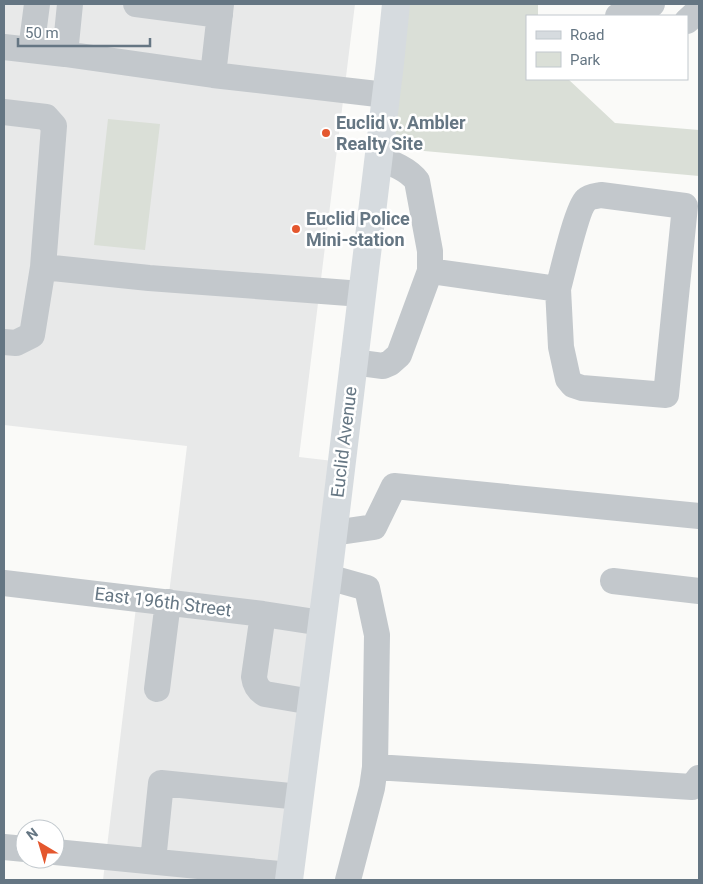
<svg xmlns="http://www.w3.org/2000/svg" width="703" height="884" viewBox="0 0 703 884" font-family="Roboto,sans-serif">
<style>
.built{fill:#e8e9e9}
.green{fill:#dadfd7}
.lines{fill:none;stroke-linecap:round;stroke-linejoin:round}
.minor{stroke:#c3c8cc;stroke-width:26}
.major{stroke:#d6dbdf;stroke-width:28}
.poi-dot{fill:#e4572e;stroke:#fff;stroke-width:2}
.labels{text-anchor:middle;stroke-width:5;stroke-linejoin:round;paint-order:stroke}
.poi-label{font-size:18px;font-weight:bold;fill:#657683;stroke:#fff;text-anchor:start}
.street-label{font-size:18px;fill:#657683;stroke:#fff}
</style>
<rect width="100%" height="100%" fill="#fafaf8"/>
<path class="built" d="M4 4H355L299 457 342 462 289 880H103L137 599 168 602 187 446 4 425Z"/>
<path class="green" d="M396 4H538V16H527V79H568L615 123 699 130V176L380 147Z
M108 119 160 124 145 250 94 245Z"/>
<g class="lines">
<path class="minor" d="M136 4 220 15
M618 16 635 9 652 4
M687 21 699 10
M4 47 65 54 213 75 386 95
M31 50 37 4
M65 54 70 4
M213 75 221 4
M4 112 46 117 54 126 43 267 32 335 16 343 4 342
M43 267 149 278 362 294
M430 271 558 289 561 347 568 379 573 385 582 388 666 395 685 206 601 195C596 196 590 196 586 200 577 208 562 274 558 289
M353 362 383 366 390 363 399 355 430 271V251L417 181C410 171 391 161 378 160
M333 533 374 527 394 486 699 516
M328 577 367 588 377 635 375 767 372 788 348 880
M613 581 699 591
M4 583 263 614 322 623
M263 614 254 677C255 685 258 690 265 694L312 702
M157 689 168 602
M375 767 692 787 699 778
M4 847 25 849
M55 852 290 875
M153 861 161 783 300 797"/>
<path class="major" d="M289 880 328 577 390 63 396 4"/>
</g>
<g class="poi-dot">
<circle cx="326" cy="133" r="5"/>
<circle cx="296" cy="229" r="5"/>
</g>
<g class="labels">
<g class="poi-label">
<text x="336" y="129">Euclid v. Ambler<tspan x="336" dy="21">Realty Site</tspan></text>
<text x="306" y="225">Euclid Police<tspan x="306" dy="21">Mini-station</tspan></text>
</g>
<g class="street-label">
<text transform="translate(344 442) rotate(-83)" y="6">Euclid Avenue</text>
<text transform="translate(163 602) rotate(7)" y="6">East 196th Street</text>
</g>
</g>
<rect width="703" height="884" fill="none" stroke="#657683" stroke-width="10"/>
<rect x="526" y="15" width="162" height="65" fill="#ffffff" stroke="#c1c8cd"/>
<rect x="536" y="31" width="25" height="8" fill="#d6dbdf" stroke="#c1c8cd"/>
<text x="570" y="40" font-size="15" fill="#657683">Road</text>
<rect x="536" y="52" width="25" height="15" fill="#dadfd7" stroke="#c1c8cd"/>
<text x="570" y="65" font-size="15" fill="#657683">Park</text>
<g transform="translate(40 844) rotate(322)"><circle r="24" fill="#ffffff" stroke="#c1c8cd"/>
<path d="M0-4L9 19L0 12L-9 19Z" fill="#e4572e"/>
<text y="-8" font-size="14" font-weight="bold" text-anchor="middle" fill="#657683">N</text>
</g>
<path d="M18 38v8h132v-8" fill="none" stroke="#657683" stroke-width="2.5"/>
<text x="25" y="38" font-size="15" fill="#657683" stroke="#ffffff" stroke-width="4" paint-order="stroke">50 m</text>
</svg>
